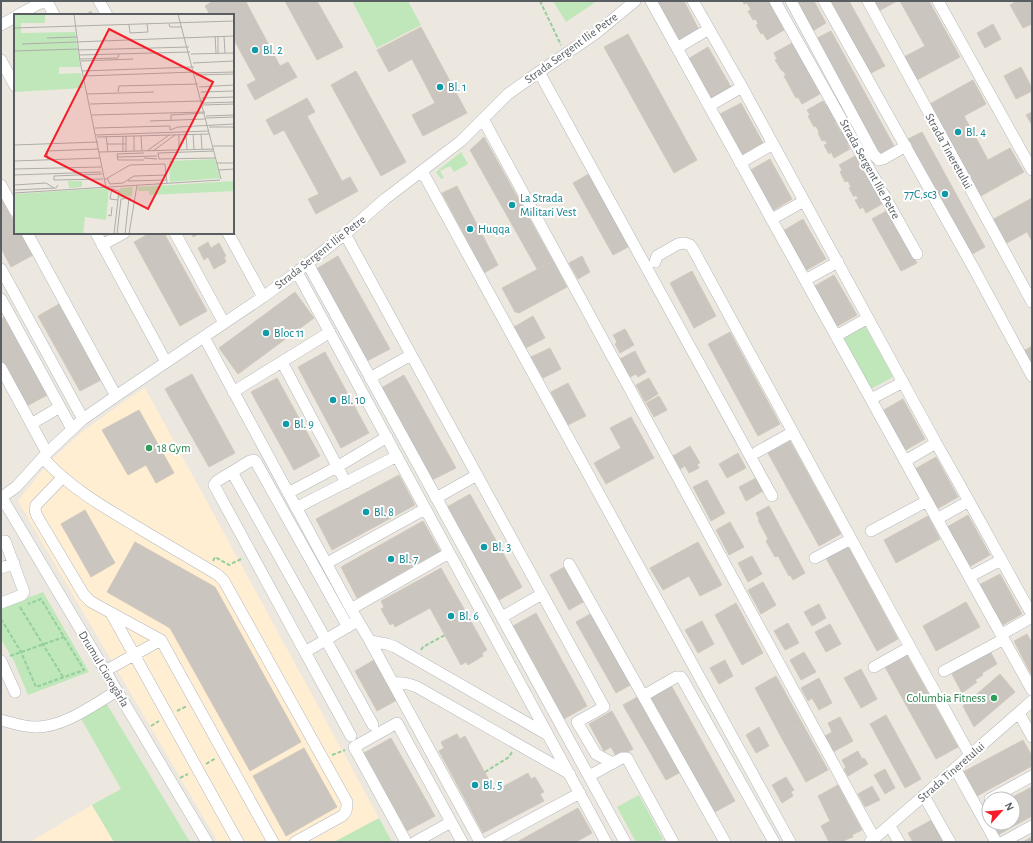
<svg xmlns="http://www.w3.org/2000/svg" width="1033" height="843" viewBox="0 0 1033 843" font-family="'Alegreya Sans',sans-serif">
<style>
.commercial{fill:#ffeed2}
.green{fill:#bfe7b9}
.building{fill:#cac5be;stroke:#d2c9bd}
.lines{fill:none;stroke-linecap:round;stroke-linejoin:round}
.minor-casing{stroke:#b2b7bc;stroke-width:12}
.path{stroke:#94ce9c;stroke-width:2;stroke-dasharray:4 2;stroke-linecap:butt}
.minor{stroke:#fff;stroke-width:11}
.culture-dot{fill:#0f9aa8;stroke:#fff;stroke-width:1.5}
.leisure-dot{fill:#2e9e5b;stroke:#fff;stroke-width:1.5}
.labels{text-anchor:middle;stroke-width:4;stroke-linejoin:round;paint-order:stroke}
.street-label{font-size:12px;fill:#585e62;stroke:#fff}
.culture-label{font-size:12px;fill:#0d838f;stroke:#fff;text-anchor:start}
.leisure-label{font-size:12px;fill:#27864d;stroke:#fff;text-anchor:start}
.inset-road{fill:none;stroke:#adada9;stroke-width:1}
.view{fill:#f61c29;fill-opacity:0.15;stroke:#f61c29;stroke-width:2}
.inset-edge{fill:none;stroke:#585e62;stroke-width:2}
</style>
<rect width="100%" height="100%" fill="#ede8df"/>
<path class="commercial" d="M145 388 379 818 334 842H218L18 501 48 463 82 432 129 398Z
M92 805 114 842H30Z"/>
<path class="green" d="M352 1H408L421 25 377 48Z
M553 1H597L566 22Z
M461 152 468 164 454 172 450 166 440 171 444 178 441 179 436 172Z
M864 324 893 377 869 390 840 338Z
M43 592 89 672 28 695 14 661 1 639V608Z
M105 701 190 842H114L92 805 121 789 79 715Z
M639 795 663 839 657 842H636L617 807Z
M379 818 392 842H334Z"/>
<path class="building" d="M213 1H248L246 2 280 66 288 62 297 77 255 100 247 85 256 80 233 38V15H210L205 6Z
M285 1H317L343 47 317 60Z
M656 1H684L699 30 678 41Z
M743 1H772L776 8 773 10 775 14 778 13 783 22 781 24 784 30 767 40 763 33 761 34 756 25 758 24 756 19 753 20 748 11 751 10 747 3 744 4Z
M794 1H814L826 23 811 32Z
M829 1H849L885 66 869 74Z
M871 1H897L879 11Z
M900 1H929L960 57 915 81 902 58 925 46Z
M1017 1H1032V24L1023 28 1010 5Z
M91 11 93 15H85Z
M993 24 1001 39 985 48 977 33Z
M421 27 467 113 423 136 412 115 435 103 412 59 389 72 377 50Z
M831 31 894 146 879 155 815 39Z
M628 34 697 160 674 173 604 47Z
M792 43 795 49 797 48 808 69 807 70 811 76H812L818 86 816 87 820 94 802 104 798 97 796 98 784 76 786 75 783 71H782L775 60 777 59 774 53Z
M708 47 731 87 710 99 688 59Z
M1021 67 1032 88V91L1016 99 1004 76Z
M356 71 406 162 381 176 331 85Z
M973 80 986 104 964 116 988 160 1010 148 1024 172 979 197 928 105Z
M307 98 315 112 307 116 342 181 350 177 358 191 316 214 308 199 319 194 284 130 274 135 266 120Z
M823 101 826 105 830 103 839 120 835 122 841 132 845 131 850 141 847 143 850 149 834 158 831 152 829 154 824 145 827 144 825 140 822 141 818 133 819 132 816 126 814 127 808 116 810 115 807 110Z
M741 103 763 143 742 155 720 114Z
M1032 112V125L1026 115Z
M922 132 985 247 969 256 906 140Z
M484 137 553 261 537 269 470 150Z
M855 156 858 161 861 159 872 178 869 180 873 188 876 186 882 197 879 198 882 204 866 213 863 207 860 209 855 200 858 199 856 195 854 197 849 188 851 187 848 181 845 182 840 172 842 170 839 165Z
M770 159 792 199 772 211 749 171Z
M592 172 632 245 613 255 573 183Z
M457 186 498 265 484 273 442 193Z
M1 198 15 223V233H20L33 255 11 267 1 248Z
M1032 198V241L1027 232 1005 244 992 220Z
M888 210 917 263 901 271 872 219Z
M803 219 826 259 805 271 783 231Z
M150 233H164L207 311 180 326 134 242Z
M191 233H200L193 237Z
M208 242 211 248 219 243 226 256 224 257 226 262 214 269 208 257 204 260 198 248Z
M338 256 390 349 367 361 316 269Z
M582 256 590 272 578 279 569 263Z
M553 261 567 287 519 313 515 312 502 288Z
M692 271 716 316 694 328 670 283Z
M834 275 857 315 836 327 813 287Z
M295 292 314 318 238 374 219 348Z
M59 304 101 380 80 391 38 316Z
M6 316 49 394 27 406 1 359V319Z
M533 316 545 338 526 348 514 327Z
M625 329 634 345 620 353 615 344 617 342 613 335Z
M730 332 780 424 758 436 708 344Z
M1032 346V370L1022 352Z
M550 348 561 369 543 378 531 357Z
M635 351 646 372 638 377 636 374 630 377 620 359Z
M325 352 369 433 341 448 298 367Z
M192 374 235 453 209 467 165 389Z
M404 375 456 468 432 480 381 388Z
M277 378 320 456 294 470 251 392Z
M649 378 658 394 645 402 636 385Z
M568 383 586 416 568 425 551 392Z
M659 396 667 410 654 417 646 403Z
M903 399 925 439 904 451 882 411Z
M139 410 174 473 156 483 146 465 128 475 102 430Z
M631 417 654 458 606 484 594 463 621 448 610 428Z
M790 441 841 534 819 546 768 453Z
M690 446 700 463 697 464 699 468 689 473 685 466 680 469 673 456Z
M738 453 746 468 727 478 719 464Z
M936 457 958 497 937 509 915 469Z
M399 475 415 505 332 550 316 519Z
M756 478 763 491 746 501 739 487Z
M707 480 725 513 711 521 693 487Z
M470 494 522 587 499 600 447 507Z
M769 506 805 573 793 580 790 575 789 576 778 556 775 557 766 541 768 539 758 520 759 519 756 513Z
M85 510 115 563 91 577 61 524Z
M968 515 990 555 969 567 947 527Z
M928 516 940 539 896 563 884 540Z
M423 521 440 551 357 598 341 567Z
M730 522 744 547 729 555 716 530Z
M135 542 215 587 301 742 250 771 170 628 107 592Z
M698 542 722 585 700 596 689 576 663 590 650 568Z
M848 546 898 639 877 651 826 558Z
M752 556 762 574 748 582 738 563Z
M566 566 585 601 569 610 550 575Z
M441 568 487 650 482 653 483 656 468 665 466 662 461 665 430 608 395 627 393 623 390 625 381 609 384 607 381 601Z
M1000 574 1022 614 1001 626 979 585Z
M763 582 776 605 761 614 748 590Z
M966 602 980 627 936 651 923 626Z
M736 603 763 653 742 665 715 615Z
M819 604 826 618 812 626 804 612Z
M536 613 587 706 564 719 513 626Z
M592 613 632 684 616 693 576 622Z
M702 621 714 644 698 653 685 630Z
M788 623 799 643 785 650 774 631Z
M830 624 841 644 826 652 815 632Z
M1027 634 1032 643 1031 674 1014 641Z
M990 651 997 664 982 673 983 675 975 680 977 682 962 693 951 672Z
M804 652 816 672 801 680 790 660Z
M907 655 958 747 936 759 885 667Z
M374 660 397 700 377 711 355 671Z
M725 660 733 676 719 684 710 668Z
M861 669 877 699 861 708 844 678Z
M1000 674 1015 692 974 727 963 706Z
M776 676 802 723 780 735 755 688Z
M819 678 832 703 819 710 812 698 808 701 801 688Z
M671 685 735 801 713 813 649 698Z
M639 696 681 772 666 780 623 705Z
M612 711 633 749 617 758 611 747 604 751 589 724Z
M886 715 921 779 905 788 870 724Z
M840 717 853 741 833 752 825 736 832 732 828 723Z
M802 723 828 770 806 782 780 735Z
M759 727 769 746 756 753 746 735Z
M457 734 460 739 465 736 495 791 528 773 531 779 535 777 544 792 540 794 544 801 483 833 439 751 444 748 441 742Z
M391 738 435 816 407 831 364 753Z
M1023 740 1032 756V766L977 796 963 772Z
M304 748 337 807 286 836 253 776Z
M858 751 862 759 864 758 868 764 848 776 844 769 846 768 842 760Z
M885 769 895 788 885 794 874 775Z
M786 777 794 790 791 792 793 796 782 803 772 785Z
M838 785 862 830 852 835 853 837 845 840 846 842H829L821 826 830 821 818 796Z
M872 786 880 800 865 807 858 794Z
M1032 787V816L998 835 992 823H1013V799H1009Z
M578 808 592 833 576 842H517Z
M935 818 948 842H913L908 833Z
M1032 837V842H1023Z"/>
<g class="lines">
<g class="minor-casing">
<path id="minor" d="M47 1 54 15
M99 1 107 15
M651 1 937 519 1032 690
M693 1 742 87 936 443C969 500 1000 558 1032 615
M775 1 917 254
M791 1 874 155 879 160 883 159 906 146
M824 1 973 267 1032 376
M868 1 1032 302
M938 1 1032 170
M18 15 44 1
M1 25 15 17
M677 48 709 29
M1 60 15 86
M539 72 772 496
M709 106 742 87
M483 119 874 838
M740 163 773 144
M422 171 790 842
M1 185 15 211
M772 219 804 201
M27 233 116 396
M96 233 166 362
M175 233 224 323
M228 233 263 297
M345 234 604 707 577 722 596 754 613 763
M102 245 124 233
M655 262 657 256 678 244 684 243 690 245 693 249 910 647 970 755
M308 264 625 842
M1 269 83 419
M297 272 606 842
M805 280 838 262
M1 299 72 429
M836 336 868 318
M204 337 351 609 370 641 480 842
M282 362 346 483
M1 368 47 453
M370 378 411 355
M233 392 330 332
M871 399 903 382
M31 424 60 407
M757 452 793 432
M43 458C70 488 105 508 139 528 165 544 192 559 218 575L224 581 347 802C347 808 347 812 342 816L295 842
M905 461 936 443
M232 472 326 640 373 725
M63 477 36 505 35 510 37 516 84 595 90 601 95 604 161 640 273 842
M288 493 337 467 387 437
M1 496 207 842
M2 497 16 487 47 453 83 419 116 396 263 297 297 272 345 234 385 199 461 141 508 94 539 72 595 34 635 1
M436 498 477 475
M296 508 397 456
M937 519 969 501
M871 531 927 501
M815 558 851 539
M327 563 425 509
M569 564 725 842
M1 568 14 563
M969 577 1001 560
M1 603 22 595 24 592 5 541
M351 609 449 553
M111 613 238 842
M502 617 542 594
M1002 634 1032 617
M370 641 387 644 395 647 548 735
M305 652 214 485 217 481 250 461 254 460 256 462 348 627
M1 661 15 692
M874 667 910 647
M105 671 161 640
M944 671 1004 639
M393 683C402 682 408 683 417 687L570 774
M643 696 676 677H681L683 680 774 842
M1019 713 1032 737
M1 720C12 723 24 727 35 727 63 728 93 705 117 691
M351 736 305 652 354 623
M955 768 996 842
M589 776 622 758H627L673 842
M924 796 950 842
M990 799 1032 776
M890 826 899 842
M406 842 354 747 397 723 462 842
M415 842 451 822
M489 842 580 793
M870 842C924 796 978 748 1032 701
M1003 842 1032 826"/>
</g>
<path class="path" d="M540 1 561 45
M213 561 215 557 229 565 243 558
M20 607 63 677
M1 619 21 652 36 687 84 670 41 599 28 604
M421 650 423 647 445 635
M10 656 64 637
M177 711 187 706
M151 726 159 721
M332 755 345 750
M206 764 216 758
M485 772 509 757 512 752
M180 778 188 774"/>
<use href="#minor" class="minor"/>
</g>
<g class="culture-dot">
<circle cx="255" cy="50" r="4"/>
<circle cx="440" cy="87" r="4"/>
<circle cx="958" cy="132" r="4"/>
<circle cx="945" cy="194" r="4"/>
<circle cx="512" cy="205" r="4"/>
<circle cx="470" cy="229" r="4"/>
<circle cx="266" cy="333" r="4"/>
<circle cx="333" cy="400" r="4"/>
<circle cx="286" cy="424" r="4"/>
<circle cx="366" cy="512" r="4"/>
<circle cx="484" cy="547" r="4"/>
<circle cx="391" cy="559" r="4"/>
<circle cx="451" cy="616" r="4"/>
<circle cx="475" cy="785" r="4"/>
</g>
<g class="leisure-dot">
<circle cx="149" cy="448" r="4"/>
<circle cx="994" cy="698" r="4"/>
</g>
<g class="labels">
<g class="street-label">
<text transform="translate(571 48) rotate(-36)" y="4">Strada Sergent Ilie Petre</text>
<text transform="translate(949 151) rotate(61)" y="4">Strada Tineretului</text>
<text transform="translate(870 169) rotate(61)" y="4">Strada Sergent Ilie Petre</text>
<text transform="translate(320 252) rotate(-38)" y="4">Strada Sergent Ilie Petre</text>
<text transform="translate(104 669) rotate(59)" y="4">Drumul Ciorogârla</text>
<text transform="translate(951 772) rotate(-41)" y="4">Strada Tineretului</text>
</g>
<g class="culture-label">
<text x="263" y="54">Bl. 2</text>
<text x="448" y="91">Bl. 1</text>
<text x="966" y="136">Bl. 4</text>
<text x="937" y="198" text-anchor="end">77C,sc3</text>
<text x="520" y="202">La Strada<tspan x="520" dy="14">Militari Vest</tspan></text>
<text x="478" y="233">Huqqa</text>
<text x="274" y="337">Bloc 11</text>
<text x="341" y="404">Bl. 10</text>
<text x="294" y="428">Bl. 9</text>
<text x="374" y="516">Bl. 8</text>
<text x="492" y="551">Bl. 3</text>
<text x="399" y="563">Bl. 7</text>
<text x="459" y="620">Bl. 6</text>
<text x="483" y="789">Bl. 5</text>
</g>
<g class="leisure-label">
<text x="157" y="452">18 Gym</text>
<text x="986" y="702" text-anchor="end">Columbia Fitness</text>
</g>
</g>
<g transform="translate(14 14)">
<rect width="220" height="220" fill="#ede8df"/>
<path d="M0 0H51L31 1V9H7V19L61 18 66 53H45V60L67 59 69 74 0 78ZM201 145 206 164 156 168 155 147ZM54 167H68V173L55 174ZM220 167V177L135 181V177H124L123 173ZM119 173 118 182 105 184 106 174ZM95 174 92 206 71 203 69 220H0V180Z" fill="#bfe7b9"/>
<path class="inset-road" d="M60 0 66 47 92 173M164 0 207 165M155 10 156 13H168M115 11 116 19 134 18 133 10M0 14 220 7M201 22 202 39M204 22V39M210 22 211 39M33 24 63 23M8 30 220 22M64 36 175 33M0 37 64 35M177 40 220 39M65 41 176 38M66 45 104 44 105 40M67 47 119 45M179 49 220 47M68 57 180 53M182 59 220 58M182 61 220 60M70 62 181 58M185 73 220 71M104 78 105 72 184 70M187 78 220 77M73 80 140 78M188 84 220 83M189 89 220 88M76 90 188 87M189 91 220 90M78 101 191 98M192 102 220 101M192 104 220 103M136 107 192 105M157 107V101L191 99M195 113H219L220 117M81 114 156 112V116L164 113 220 110M172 120 173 135M179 120 180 135M187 120 188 135M82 121 195 117M165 121V135M92 122 94 138M109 122V138M112 122V138M120 122V137M127 122 128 137M83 123 195 120M93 130H112M0 131 84 128M199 132H220M133 137 155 121M139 137 161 121M200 137 144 139 145 145 202 144M85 138 200 135M130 139 103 140 104 146H130M103 143 143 142M130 144 143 145M34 146 33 137 84 135M0 147 86 144M203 149H220M0 155 87 153M205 156 220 155M88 160 40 162V166L89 165M0 161 87 158M93 164 96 170 109 169 120 162 153 161M90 166 116 151 151 150 153 169M114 167 153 166M0 171 32 169 40 174M98 174 96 185 104 186M98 175 105 177 100 220M0 176 42 174 44 171M0 179 206 166M94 201 97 202 98 193M103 220 107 185 117 184M111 220 115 184M115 220 123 171"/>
<path class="view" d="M95 15 199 68 134 195 31 142Z"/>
<rect width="220" height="220" class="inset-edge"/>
</g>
<rect width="1033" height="843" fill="none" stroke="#585e62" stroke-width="4"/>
<g transform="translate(1001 811) rotate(63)"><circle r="19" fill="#ffffff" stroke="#bcbfc0"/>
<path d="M0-3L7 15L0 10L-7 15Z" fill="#f61c29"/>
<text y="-6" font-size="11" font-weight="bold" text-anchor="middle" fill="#585e62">N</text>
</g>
</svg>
